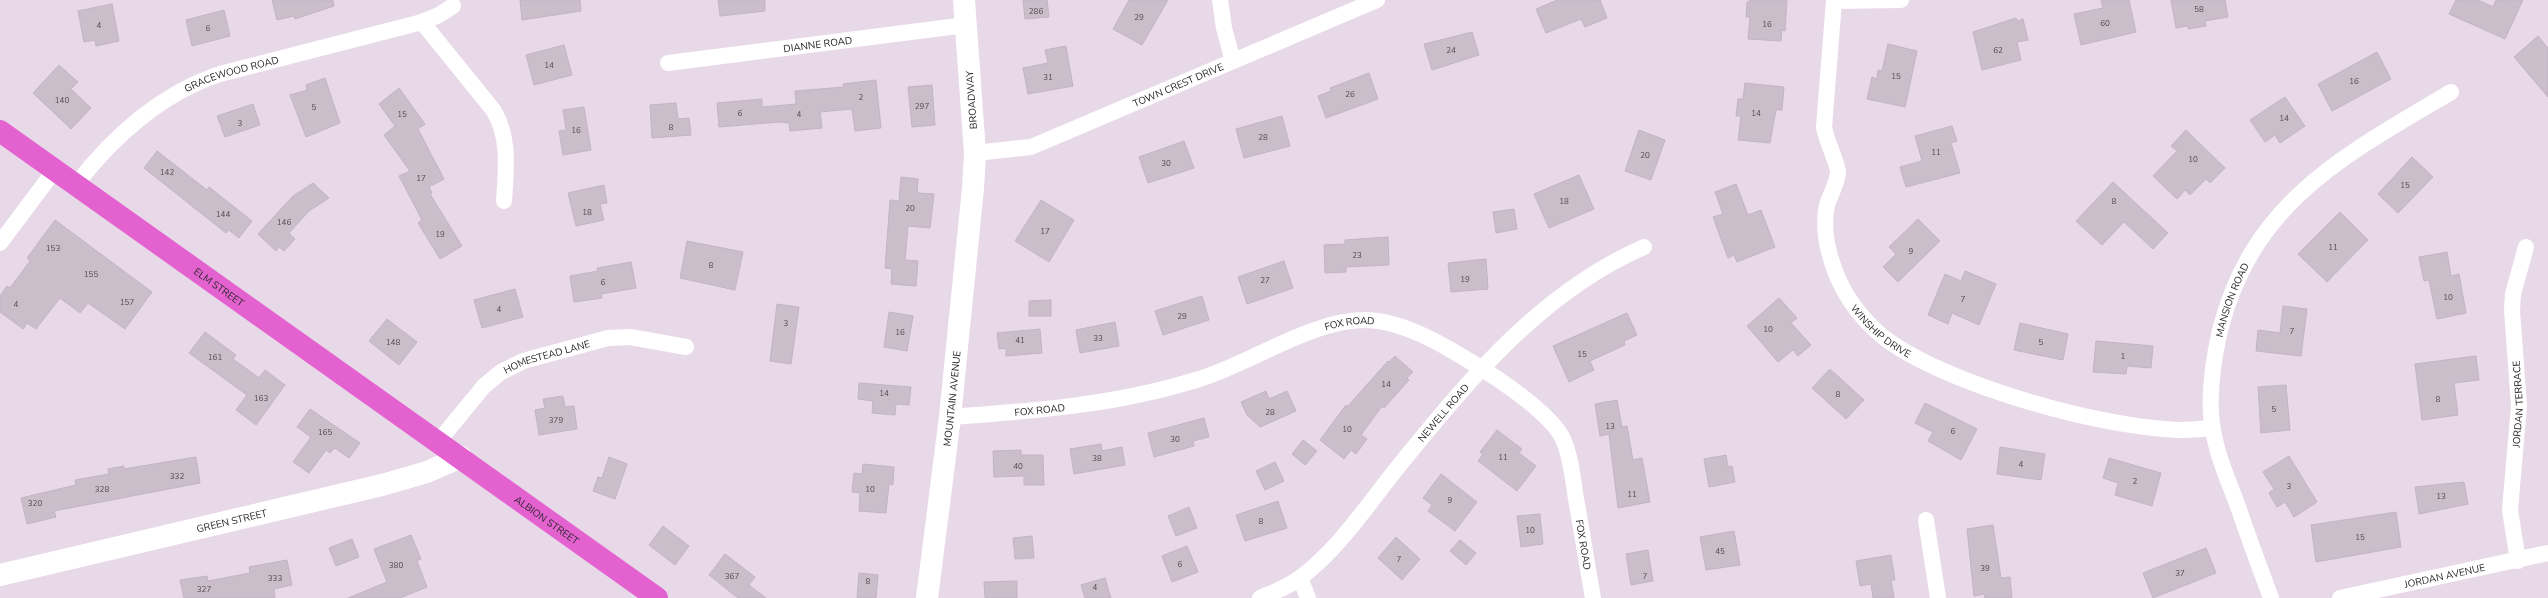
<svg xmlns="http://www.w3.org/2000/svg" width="2548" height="598" viewBox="0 0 2548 598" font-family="'Nunito Sans',sans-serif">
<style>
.building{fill:#cbbecb;stroke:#c3b3c3}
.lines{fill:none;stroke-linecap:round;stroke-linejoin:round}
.street{stroke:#fff;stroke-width:16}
.secondary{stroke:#fff;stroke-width:22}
.primary{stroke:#e462d0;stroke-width:22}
.labels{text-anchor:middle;stroke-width:3;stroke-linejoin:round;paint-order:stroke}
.number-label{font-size:8px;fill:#504d50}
.street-label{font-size:10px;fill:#272727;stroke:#fff}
</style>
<rect width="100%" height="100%" fill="#e8d9e9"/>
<path class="building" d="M272 0H333L334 6 295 19 294 16 277 20Z
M520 0H580L581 11 522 20Z
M718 0H765V11L720 16Z
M1023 0H1047L1049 17 1025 19Z
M1129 0H1168L1142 45 1113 29Z
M1557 0H1600L1607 18 1585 27 1581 19 1546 33 1536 9Z
M1751 0H1787L1785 31 1782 30 1781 41 1748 39 1750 17H1746L1747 2Z
M2101 0H2129L2136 32 2081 45 2074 14 2103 8Z
M2171 0H2225L2228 17 2205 21 2206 26 2188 29V26L2176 28Z
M2456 0H2478L2493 7 2496 0H2523L2505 39 2449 14Z
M112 4 119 41 96 46 95 40 84 42 78 11Z
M224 10 230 36 192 46 186 20Z
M2016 18 2017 21 2023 19 2028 40 2017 42 2021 60 1982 70 1973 32Z
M1472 32 1479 55 1432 70 1424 44Z
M2538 36 2548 48V97L2514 57Z
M1888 44 1917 51 1905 107 1867 99 1872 77 1877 79 1878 70 1882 71Z
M564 45 572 75 534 85 526 55Z
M1066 46 1073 86 1028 94 1023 68 1048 63 1045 50Z
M2377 52 2391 79 2332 111 2318 84Z
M59 65 78 82 71 89 91 108 71 129 33 93Z
M1369 73 1378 99 1326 118 1318 96 1331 91 1330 88Z
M325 78 340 123 306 137 290 95 307 90 306 85Z
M876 80 881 128 855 131 852 109 820 112 822 128 790 131 789 123 779 122 719 127 717 103 762 99V107L796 104 795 91 844 87 843 84Z
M1745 83 1784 87 1782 110H1776L1770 143 1738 140 1741 116H1736L1738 99H1743Z
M932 85 935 125 912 127 908 87Z
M399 88 425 124 418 129 444 179 429 187 432 193 430 194 462 246 440 259 418 223 422 220 399 176 410 171 384 135 395 126 379 104Z
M2285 97 2305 126 2280 143 2275 135 2265 142 2250 120Z
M676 103 678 119 689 118 691 135 652 138 650 105Z
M253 104 260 125 225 137 217 116Z
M584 107 591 150 563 155 559 131 566 130 563 110Z
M1282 116 1290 146 1244 158 1236 129Z
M1952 126 1957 141 1951 143 1960 173 1906 187 1900 167 1922 161 1915 136Z
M1639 130 1665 140 1651 180 1625 171Z
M2186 130 2225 168 2210 183 2206 179 2190 195 2185 190 2177 199 2153 176 2177 151 2171 146Z
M1184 141 1194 168 1148 183 1139 157Z
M157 151 207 190 209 187 252 221 239 238 229 230 226 233 144 168Z
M2412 157 2433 177 2398 213 2378 194Z
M1579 175 1594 209 1549 228 1534 194Z
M901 177 918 179 917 193 934 194 930 228 908 226 905 260 918 261 916 286 891 284 892 269 885 268 890 200 899 201Z
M2113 182 2168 233 2153 249 2124 222 2102 245 2076 221Z
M313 183 329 198 309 211 289 233 295 239 284 251 279 247 276 251 258 234 293 196Z
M1736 184 1748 215 1761 210 1775 247 1737 262 1734 255 1728 258 1713 217 1723 214 1715 192Z
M604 185 607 203 600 204 604 220 576 226 568 193Z
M1041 200 1074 220 1049 262 1015 241Z
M1514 209 1517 229 1496 233 1493 212Z
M2340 212 2368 240 2327 282 2298 254Z
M1918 219 1940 241 1898 282 1883 267 1896 254 1889 247Z
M55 220 152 292 125 329 88 303 80 313 60 298 36 329 27 323 23 329 0 312V296L7 286 10 288 30 261 27 258Z
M1388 237 1389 265 1346 267V272L1325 273 1324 245 1345 244V240Z
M687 241 743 252 735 290 680 278Z
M2447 252 2451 276 2459 274 2466 313 2437 319 2429 280 2424 281 2419 257Z
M1486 259 1488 289 1451 292 1448 263Z
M1284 261 1293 288 1247 304 1238 277Z
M631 262 636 288 601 294 602 298 574 302 570 276 598 271 597 268Z
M1965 271 1996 284 1979 325 1952 313 1948 324 1928 315 1945 274 1961 281Z
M515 289 523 317 482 328 474 300Z
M1202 296 1209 320 1163 335 1155 311Z
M1779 298 1797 318 1791 323 1811 345 1798 356 1793 350 1778 362 1747 326Z
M1051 300V316H1029V301Z
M777 304 799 307 791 364 770 361Z
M2283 306 2307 309 2301 356 2256 351 2258 330 2280 333Z
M889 312 913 316 907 351 884 347Z
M1627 313 1637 335 1624 341 1625 345 1590 361 1594 370 1569 382 1553 346Z
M387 319 417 342 399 365 369 341Z
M1115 322 1119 346 1080 353 1076 330Z
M2020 323 2068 334 2063 360 2014 350Z
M1040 329 1042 353 1006 356V348L999 349 997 333Z
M205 332 236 355 233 359 259 378 265 370 285 385 256 425 236 410 247 395 189 353Z
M2096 341 2153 346 2151 368 2127 366 2126 374 2093 372Z
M1395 356 1413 372 1407 378 1409 380 1384 408 1382 406 1361 435 1367 439 1356 454 1351 450 1344 459 1320 440 1346 405 1347 407 1388 361 1389 362Z
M2476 356 2479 380 2454 383 2458 415 2422 420 2415 364Z
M1830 369 1864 400 1846 419 1812 388Z
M859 383 911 387 909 405 896 404 895 415 872 413 873 401 858 399Z
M2286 385 2290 430 2261 433 2258 387Z
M1266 391 1269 399 1287 391 1296 411 1260 427 1247 415 1241 402Z
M563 396 565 407 574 406 577 429 539 435 535 410 545 408 543 399Z
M1617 400 1622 427 1627 426 1633 460 1642 458 1650 502 1618 508 1609 434 1600 436 1595 404Z
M1925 403 1977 429 1961 460 1928 441 1933 432 1915 423Z
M310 409 360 443 349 458 335 448 330 453 326 450 309 473 293 462 311 437 297 427Z
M1204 418 1209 437 1193 441 1194 446 1154 457 1148 433Z
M1497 430 1522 449 1519 453 1536 466 1517 491 1478 461 1483 454 1480 452Z
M1303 440 1317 451 1305 465 1292 454Z
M1101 444 1102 451 1122 447 1125 465 1074 474 1070 449Z
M2000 447 2045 454 2041 480 1997 474Z
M1021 450V455H1043L1044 485H1024V476L994 477 993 451Z
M1726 455 1728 467 1732 466 1735 482 1709 487 1704 459Z
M2289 456 2317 502 2294 517 2285 502 2277 507 2269 493 2274 489 2263 472Z
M196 457 200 483 54 511 56 517 27 524 21 498 76 485 75 480 109 474 108 469 124 466V469Z
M609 457 627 464 615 499 593 491 598 477 602 478Z
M2109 458 2161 473 2152 506 2115 495 2118 483 2103 478Z
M1275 462 1284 481 1265 490 1256 471Z
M863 464 894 467 893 485 889 484 886 513 859 511 860 493 852 492 854 473 862 474Z
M1441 474 1477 502 1455 531 1428 511 1432 505 1423 498Z
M2464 482 2468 504 2419 514 2415 487Z
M1278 501 1287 528 1245 541 1236 515Z
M1189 507 1197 528 1176 536 1168 516Z
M2396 512 2401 547 2316 562 2311 525Z
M1540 514 1543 544 1521 547 1517 516Z
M1993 525 2001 578 2010 577 2012 598H1985L1984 594 1974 596 1967 529Z
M663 526 689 546 675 565 649 545Z
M1734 531 1740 565 1706 570 1700 537Z
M411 535 421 559 417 561 427 587 400 598H348L387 582 374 549Z
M1032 536 1034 558 1015 559 1013 538Z
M1396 537 1420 559 1402 580 1378 558Z
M352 539 359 557 336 566 329 548Z
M1460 540 1476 553 1466 565 1450 551Z
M1187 546 1198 572 1172 582 1162 556Z
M2206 548 2216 573 2153 598 2143 573Z
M1648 550 1653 581 1631 585 1626 554Z
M725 554 755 577 749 585 766 598H738L709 575Z
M1891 555 1895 580H1891L1894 598H1873L1871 584 1860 586 1856 561Z
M287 560 292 585 274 589 275 598H184L180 580 207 576 208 581 250 573 249 567Z
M859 573 878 575 876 598H857Z
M1105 578 1111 598H1085L1081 585Z
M1017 581V598H985L984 582Z"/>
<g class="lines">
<g class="street">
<path d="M1220 0 1224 28 1233 61"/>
<path id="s1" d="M1901 0 1834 1 1824 127C1826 141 1838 163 1838 173 1837 184 1830 195 1827 205 1822 228 1828 254 1837 276 1847 300 1862 319 1882 336 1942 384 2102 428 2179 430 2190 430 2201 429 2212 428"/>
<path d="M422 22 494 111C510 139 506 169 504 201"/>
<path id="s2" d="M668 63 966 25"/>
<path id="s3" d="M975 153 1031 147 1377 0"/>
<path id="s4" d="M75 186C112 137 162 93 220 74L422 22 439 15 453 6"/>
<path d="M0 243 54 171"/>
<path id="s5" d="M950 417C1034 411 1115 405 1196 380 1248 365 1311 320 1364 320 1383 320 1402 326 1420 334 1454 349 1547 405 1563 439 1571 457 1573 480 1576 499 1582 532 1587 565 1593 598"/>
<path id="s6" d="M438 442 484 386 501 372 523 361 608 338 630 337 686 347"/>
<path d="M1926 520 1938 598"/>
<path id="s7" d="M2518 561 2510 510 2519 406 2512 310 2513 294 2526 247"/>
<path d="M1300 578 1308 598"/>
<path id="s8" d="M1260 598C1274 592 1288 587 1300 578 1341 547 1370 501 1402 462 1470 378 1543 291 1644 247"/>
<path id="s9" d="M2271 598C2259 566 2247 533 2236 501 2227 478 2217 454 2213 430 2207 398 2213 361 2220 330 2253 201 2345 155 2451 92"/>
<path id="s10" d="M2340 598 2548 553"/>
</g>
<g class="secondary">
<path id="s11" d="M0 575 382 485 427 472 461 457"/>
<path id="s12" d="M927 598 950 417 973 188 975 153 964 0"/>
</g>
<path class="primary" id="s13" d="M0 131 657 598"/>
</g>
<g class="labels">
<g class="number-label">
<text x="2199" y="12">58</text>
<text x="1036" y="14">286</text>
<text x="1139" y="20">29</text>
<text x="2105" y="26">60</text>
<text x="1767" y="27">16</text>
<text x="99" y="28">4</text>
<text x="208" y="31">6</text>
<text x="1451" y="53">24</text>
<text x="1998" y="53">62</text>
<text x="549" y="68">14</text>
<text x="1896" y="79">15</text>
<text x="1048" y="80">31</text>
<text x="2354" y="84">16</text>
<text x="1350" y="97">26</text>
<text x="861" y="100">2</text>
<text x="62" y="103">140</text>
<text x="922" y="109">297</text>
<text x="314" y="110">5</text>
<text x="740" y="116">6</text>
<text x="1756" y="116">14</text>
<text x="402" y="117">15</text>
<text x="799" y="117">4</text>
<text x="2284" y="121">14</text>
<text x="240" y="126">3</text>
<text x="671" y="130">8</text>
<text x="576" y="133">16</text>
<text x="1263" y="140">28</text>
<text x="1936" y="155">11</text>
<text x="1645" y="158">20</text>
<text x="2193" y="162">10</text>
<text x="1166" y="166">30</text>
<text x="167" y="175">142</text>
<text x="421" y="181">17</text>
<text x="2405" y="188">15</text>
<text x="1564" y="204">18</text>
<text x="2114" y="204">8</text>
<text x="910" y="211">20</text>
<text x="587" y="215">18</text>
<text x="223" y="217">144</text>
<text x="284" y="225">146</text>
<text x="1045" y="234">17</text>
<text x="440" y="237">19</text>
<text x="2333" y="250">11</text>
<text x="53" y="251">153</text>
<text x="1911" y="254">9</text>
<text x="1357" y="258">23</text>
<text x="711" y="268">8</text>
<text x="91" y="277">155</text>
<text x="1465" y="282">19</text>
<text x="1265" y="283">27</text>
<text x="603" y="285">6</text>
<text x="2448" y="300">10</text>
<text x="1963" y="302">7</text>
<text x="127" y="305">157</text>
<text x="16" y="307">4</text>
<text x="499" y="312">4</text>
<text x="1182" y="319">29</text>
<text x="786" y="326">3</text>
<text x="1768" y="332">10</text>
<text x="2292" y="334">7</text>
<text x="900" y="335">16</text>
<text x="1098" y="341">33</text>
<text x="1020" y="343">41</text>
<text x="393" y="345">148</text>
<text x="2041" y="345">5</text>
<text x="1582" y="357">15</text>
<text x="2123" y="359">1</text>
<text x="215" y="360">161</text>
<text x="1386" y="387">14</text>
<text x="884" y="396">14</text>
<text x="1838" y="397">8</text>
<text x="261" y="401">163</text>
<text x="2438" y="402">8</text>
<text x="2274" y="412">5</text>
<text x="1270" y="415">28</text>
<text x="556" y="423">379</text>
<text x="1610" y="429">13</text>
<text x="1347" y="432">10</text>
<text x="1953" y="434">6</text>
<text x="325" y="435">165</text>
<text x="1175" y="442">30</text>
<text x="1503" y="460">11</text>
<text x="1097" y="461">38</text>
<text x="2021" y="467">4</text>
<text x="1018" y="469">40</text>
<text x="177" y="479">332</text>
<text x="2135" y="484">2</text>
<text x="2289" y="489">3</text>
<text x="102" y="492">328</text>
<text x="870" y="492">10</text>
<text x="1632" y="497">11</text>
<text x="2441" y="499">13</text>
<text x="1450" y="503">9</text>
<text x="35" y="506">320</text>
<text x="1261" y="524">8</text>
<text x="1530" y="533">10</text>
<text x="2360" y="540">15</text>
<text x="1720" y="554">45</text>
<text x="1399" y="562">7</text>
<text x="1180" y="567">6</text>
<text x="396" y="568">380</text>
<text x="1985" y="571">39</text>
<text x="2180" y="576">37</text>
<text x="732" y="579">367</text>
<text x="1645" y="579">7</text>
<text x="275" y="581">333</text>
<text x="868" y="584">8</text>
<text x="1095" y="590">4</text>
<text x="204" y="592">327</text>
</g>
<g class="street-label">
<text dy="4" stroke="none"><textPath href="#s2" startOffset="151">DIANNE ROAD</textPath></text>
<text dy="4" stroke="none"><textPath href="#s4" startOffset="197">GRACEWOOD ROAD</textPath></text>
<text dy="4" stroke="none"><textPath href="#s3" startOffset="216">TOWN CREST DRIVE</textPath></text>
<text transform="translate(971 100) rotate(-94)" y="4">BROADWAY</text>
<text dy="4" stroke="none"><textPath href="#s13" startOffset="269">ELM STREET</textPath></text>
<text dy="4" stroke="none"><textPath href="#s9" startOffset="311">MANSION ROAD</textPath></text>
<text dy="4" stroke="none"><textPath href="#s5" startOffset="414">FOX ROAD</textPath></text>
<text dy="4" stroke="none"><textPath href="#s1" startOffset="420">WINSHIP DRIVE</textPath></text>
<text dy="4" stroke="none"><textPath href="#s6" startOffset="143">HOMESTEAD LANE</textPath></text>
<text dy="4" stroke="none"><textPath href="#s12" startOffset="201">MOUNTAIN AVENUE</textPath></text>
<text dy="4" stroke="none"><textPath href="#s7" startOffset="158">JORDAN TERRACE</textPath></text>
<text dy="4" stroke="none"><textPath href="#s5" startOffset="90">FOX ROAD</textPath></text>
<text dy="4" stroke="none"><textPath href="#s8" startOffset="264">NEWELL ROAD</textPath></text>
<text dy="4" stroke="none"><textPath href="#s13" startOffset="671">ALBION STREET</textPath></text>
<text dy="4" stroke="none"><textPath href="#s11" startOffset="238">GREEN STREET</textPath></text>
<text dy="4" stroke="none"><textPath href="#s5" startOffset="774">FOX ROAD</textPath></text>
<text dy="4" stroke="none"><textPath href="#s10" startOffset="107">JORDAN AVENUE</textPath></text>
</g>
</g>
</svg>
